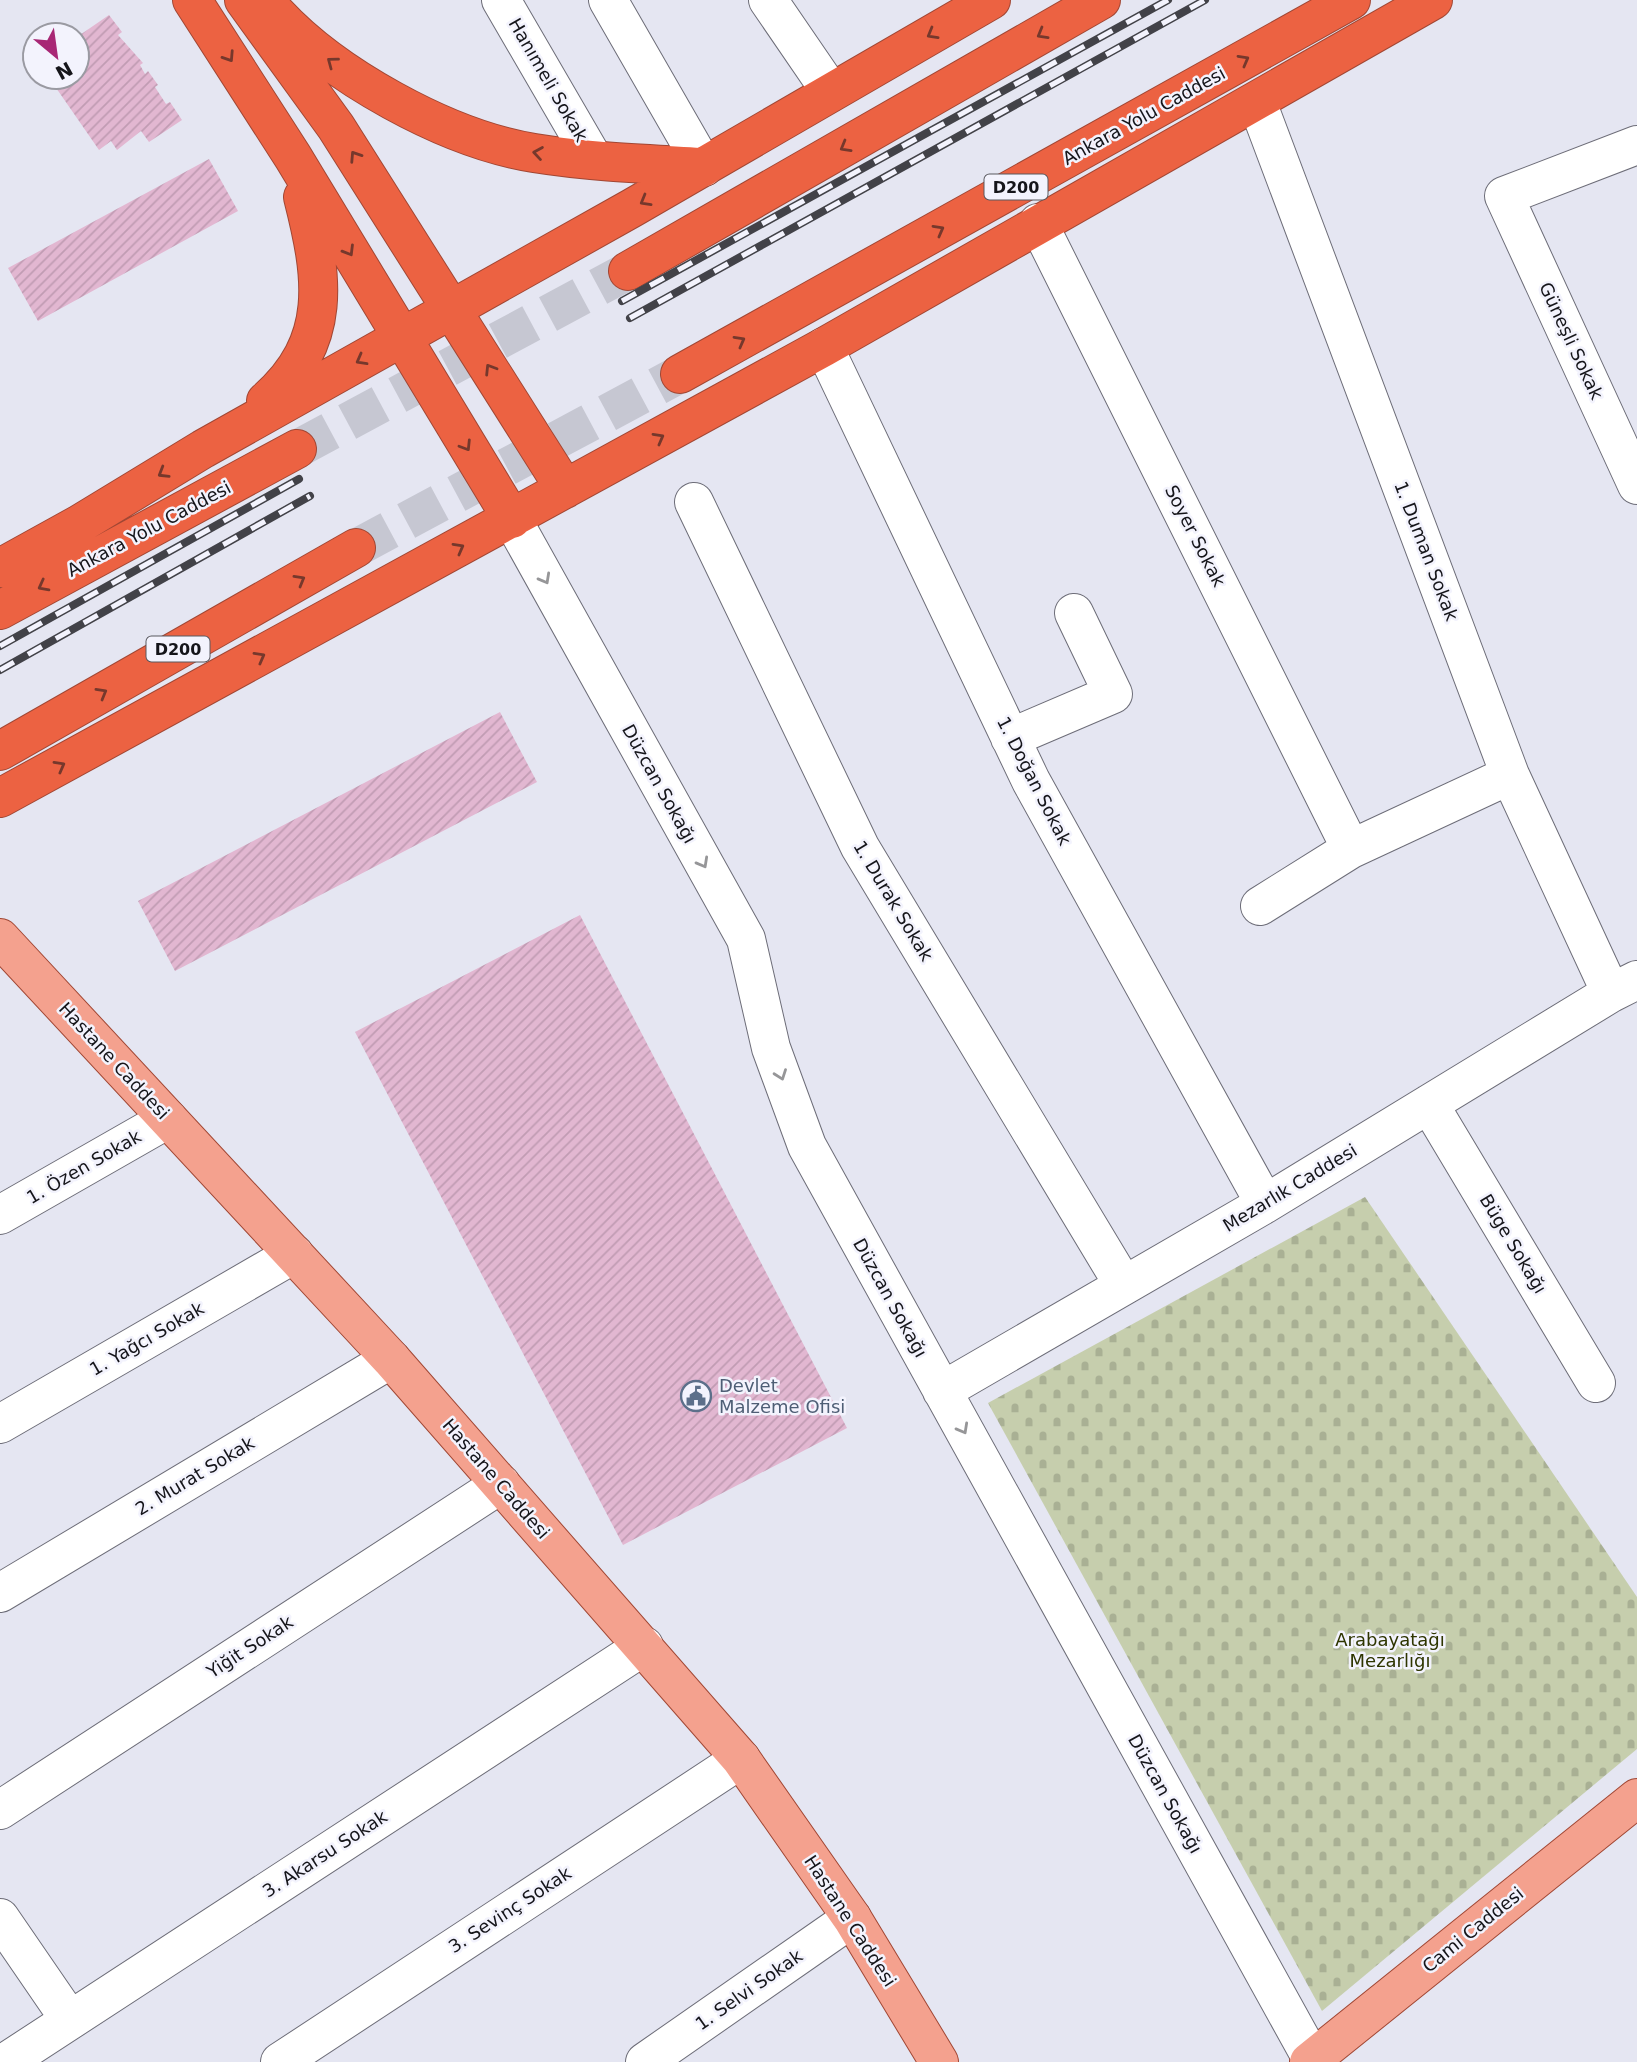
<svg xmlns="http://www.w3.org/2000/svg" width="1637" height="2062" viewBox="0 0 1637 2062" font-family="'DejaVu Sans',sans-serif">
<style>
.cemetery{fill:url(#cemetery-stones)}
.building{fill:url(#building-hatch)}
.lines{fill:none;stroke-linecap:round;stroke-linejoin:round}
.highway-tunnel{stroke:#c6c7d2;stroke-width:38;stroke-dasharray:38 19;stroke-linecap:butt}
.minor-casing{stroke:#6d6d78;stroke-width:40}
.major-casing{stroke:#a14734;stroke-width:40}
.highway-casing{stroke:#a14734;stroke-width:40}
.minor{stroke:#fff;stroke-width:38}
.major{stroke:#f4a18e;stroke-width:38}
.highway{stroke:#ec6242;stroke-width:38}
.rail-casing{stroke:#424248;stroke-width:8}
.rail{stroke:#f3f3fd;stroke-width:5;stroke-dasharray:16;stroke-linecap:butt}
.oneway{stroke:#76382c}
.oneway2{stroke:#969698}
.labels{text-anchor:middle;stroke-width:5;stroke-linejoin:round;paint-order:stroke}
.shield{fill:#f3f3fd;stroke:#58585e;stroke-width:2}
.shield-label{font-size:16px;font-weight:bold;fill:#15151a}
.street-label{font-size:18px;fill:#15151a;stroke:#f3f3fd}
.service-label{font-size:18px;fill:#4e5e75;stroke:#f3f3fd;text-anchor:start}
.park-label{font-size:18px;fill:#2e3500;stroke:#f3f3fd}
</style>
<defs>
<pattern id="cemetery-stones" width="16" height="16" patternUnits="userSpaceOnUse" patternTransform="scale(1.75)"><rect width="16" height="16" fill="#c6cead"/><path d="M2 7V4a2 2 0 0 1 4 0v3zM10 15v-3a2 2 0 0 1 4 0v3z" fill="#a9b094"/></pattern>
<pattern id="building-hatch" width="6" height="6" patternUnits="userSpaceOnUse" patternTransform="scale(1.75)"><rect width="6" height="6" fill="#e2b7d1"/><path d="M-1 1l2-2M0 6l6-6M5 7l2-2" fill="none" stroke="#c19cb3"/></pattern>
</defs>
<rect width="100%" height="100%" fill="#e5e6f2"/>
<path class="cemetery" d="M1365 1197 1637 1597V1749L1322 2011 988 1403Z"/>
<path class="building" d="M109 15 122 32 118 35 143 63 140 65 145 74 148 71 158 85 155 87 166 104 170 102 182 120 149 142 141 131 117 150 111 141 99 150 52 82 58 77H77V55L85 49 77 37Z
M209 159 238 211 38 321 8 268Z
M500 712 537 782 175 971 138 901Z
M580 915 847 1428 623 1545 355 1032Z"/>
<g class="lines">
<path class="highway-tunnel" d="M297 449 628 271
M356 548 680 374"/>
<g class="minor-casing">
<path id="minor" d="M501 0 594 160
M608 0 704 167
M768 0 831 92
M1257 102 1510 775 1611 993
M1637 145 1504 196 1637 485
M1038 223 1351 849 1510 775
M824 347 1031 781 1265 1204
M694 502 860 847 1123 1284
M512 519 746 939 771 1048 807 1146 1312 2059
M1010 738 1113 694 1074 613
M1260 906 1351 849
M1429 1104 1596 1383
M0 1215 168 1119
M942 1391 1265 1204 1611 993 1637 980
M0 1424 294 1254
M0 1593 391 1359
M0 1810 501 1484
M0 1918 70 2020
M6 2062 644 1646
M280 2062 741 1759
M645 2062 852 1918"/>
</g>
<g class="major-casing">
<path id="major" d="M0 938 391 1359 741 1759 852 1918 939 2062
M1309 2062 1637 1798"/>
</g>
<g class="highway-casing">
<path id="highway" d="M192 0 293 157 512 519
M244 0 336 127 565 489
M272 9C331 75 447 139 534 153 590 162 647 164 704 167
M628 271 1101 0
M680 374 1351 0
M266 401C334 342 323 276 303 197
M0 568 78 525 203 449 632 208 991 0
M0 610 297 449
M0 751 356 548
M0 798 824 347 1433 0"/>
</g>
<use href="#minor" class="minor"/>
<use href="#major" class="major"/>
<use href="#highway" class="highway"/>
<g class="rail-casing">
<path id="rail" d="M622 301 1168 0
M630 318 1205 0
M0 646 299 479
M0 670 310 496"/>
</g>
<use href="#rail" class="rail"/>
</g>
<defs><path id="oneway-chevron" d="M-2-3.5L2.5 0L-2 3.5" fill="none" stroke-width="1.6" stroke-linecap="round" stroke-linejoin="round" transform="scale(1.75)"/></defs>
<g class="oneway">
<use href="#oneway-chevron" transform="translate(932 34) rotate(150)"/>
<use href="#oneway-chevron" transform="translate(1042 34) rotate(150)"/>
<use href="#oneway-chevron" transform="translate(229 57) rotate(57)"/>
<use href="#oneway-chevron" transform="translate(1244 60) rotate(-29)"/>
<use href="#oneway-chevron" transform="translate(332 62) rotate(-143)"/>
<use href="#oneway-chevron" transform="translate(845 147) rotate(150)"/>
<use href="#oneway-chevron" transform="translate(538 153) rotate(-171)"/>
<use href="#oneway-chevron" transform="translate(355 156) rotate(-123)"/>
<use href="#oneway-chevron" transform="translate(645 201) rotate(150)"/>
<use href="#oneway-chevron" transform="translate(939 230) rotate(-29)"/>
<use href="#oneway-chevron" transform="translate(349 251) rotate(59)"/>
<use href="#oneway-chevron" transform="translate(740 341) rotate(-29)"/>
<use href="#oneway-chevron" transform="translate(361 360) rotate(151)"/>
<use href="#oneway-chevron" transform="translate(490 369) rotate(-122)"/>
<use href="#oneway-chevron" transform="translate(659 438) rotate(-29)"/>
<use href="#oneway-chevron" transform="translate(466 446) rotate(58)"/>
<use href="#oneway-chevron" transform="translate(163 473) rotate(149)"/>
<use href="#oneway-chevron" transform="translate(459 548) rotate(-29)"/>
<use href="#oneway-chevron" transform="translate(300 580) rotate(-30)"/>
<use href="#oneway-chevron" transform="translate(43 586) rotate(152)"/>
<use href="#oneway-chevron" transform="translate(260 657) rotate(-29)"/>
<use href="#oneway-chevron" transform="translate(102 693) rotate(-30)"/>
<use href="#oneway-chevron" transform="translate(60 766) rotate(-29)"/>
</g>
<g class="oneway2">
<use href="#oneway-chevron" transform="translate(545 579) rotate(61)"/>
<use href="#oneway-chevron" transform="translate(703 863) rotate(61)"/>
<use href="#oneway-chevron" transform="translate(781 1075) rotate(70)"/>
<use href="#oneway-chevron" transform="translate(963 1429) rotate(61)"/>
</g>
<defs>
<g id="civic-ring" transform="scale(1.575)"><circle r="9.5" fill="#f3f3fd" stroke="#5c6f8a" stroke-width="1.5"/><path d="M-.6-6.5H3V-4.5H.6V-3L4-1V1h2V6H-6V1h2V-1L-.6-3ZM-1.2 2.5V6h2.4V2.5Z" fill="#5c6f8a"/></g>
</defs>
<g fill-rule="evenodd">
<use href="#civic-ring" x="696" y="1396"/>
</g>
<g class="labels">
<g class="shield">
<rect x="984.5" y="174.5" width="63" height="25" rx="5"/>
<rect x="146.5" y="636.5" width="63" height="25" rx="5"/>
</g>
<g class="shield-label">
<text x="1016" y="193">D200</text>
<text x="178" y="655">D200</text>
</g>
<g class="street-label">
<text transform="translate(548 80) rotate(60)" y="6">Hanımeli Sokak</text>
<text transform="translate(1144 116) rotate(-29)" y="6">Ankara Yolu Caddesi</text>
<text transform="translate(1571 341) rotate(65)" y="6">Güneşli Sokak</text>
<text transform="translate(149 529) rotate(-28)" y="6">Ankara Yolu Caddesi</text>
<text transform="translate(1195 536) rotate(63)" y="6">Soyer Sokak</text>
<text transform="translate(1426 551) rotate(69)" y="6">1. Duman Sokak</text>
<text transform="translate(1034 781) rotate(63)" y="6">1. Doğan Sokak</text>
<text transform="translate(659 784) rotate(61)" y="6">Düzcan Sokağı</text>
<text transform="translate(893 901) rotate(59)" y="6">1. Durak Sokak</text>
<text transform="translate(114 1061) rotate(47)" y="6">Hastane Caddesi</text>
<text transform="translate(84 1167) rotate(-30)" y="6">1. Özen Sokak</text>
<text transform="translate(1290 1188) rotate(-31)" y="6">Mezarlık Caddesi</text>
<text transform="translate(1513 1244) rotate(59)" y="6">Büge Sokağı</text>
<text transform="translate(890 1298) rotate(61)" y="6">Düzcan Sokağı</text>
<text transform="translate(147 1339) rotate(-30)" y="6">1. Yağcı Sokak</text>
<text transform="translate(195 1476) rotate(-31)" y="6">2. Murat Sokak</text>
<text transform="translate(496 1479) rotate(49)" y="6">Hastane Caddesi</text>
<text transform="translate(250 1647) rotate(-33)" y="6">Yiğit Sokak</text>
<text transform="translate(1165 1794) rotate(61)" y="6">Düzcan Sokağı</text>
<text transform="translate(325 1854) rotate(-33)" y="6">3. Akarsu Sokak</text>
<text transform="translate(510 1910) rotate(-33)" y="6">3. Sevinç Sokak</text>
<text transform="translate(850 1921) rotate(57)" y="6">Hastane Caddesi</text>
<text transform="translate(1473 1930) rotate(-39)" y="6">Cami Caddesi</text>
<text transform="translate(749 1990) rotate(-35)" y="6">1. Selvi Sokak</text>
</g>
<g class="service-label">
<text x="719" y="1392">Devlet<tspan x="719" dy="21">Malzeme Ofisi</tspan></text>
</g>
<g class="park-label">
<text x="1390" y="1646">Arabayatağı<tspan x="1390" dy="21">Mezarlığı</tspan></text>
</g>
</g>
<g transform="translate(56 56) rotate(151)"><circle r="33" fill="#f3f3fd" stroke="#9a9aa2" stroke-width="2"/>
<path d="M0-5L12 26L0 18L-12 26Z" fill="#a82775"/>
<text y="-10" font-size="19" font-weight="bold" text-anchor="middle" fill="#15151a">N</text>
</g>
</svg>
